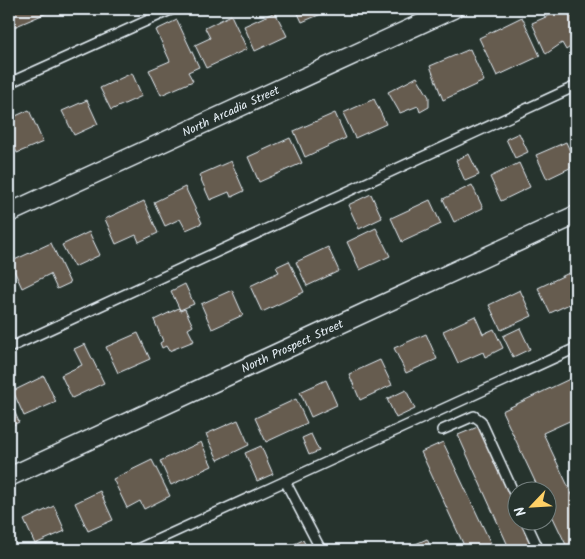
<svg xmlns="http://www.w3.org/2000/svg" width="585" height="559" viewBox="0 0 585 559" font-family="Kalam,sans-serif">
<style>
.building{fill:#665b50;stroke:#e8f1f8}
.lines{fill:none;stroke-linecap:round;stroke-linejoin:round}
.service-casing{stroke:#e8f1f8;stroke-width:12}
.minor-casing{stroke:#e8f1f8;stroke-width:21}
.service{stroke:#26332d;stroke-width:9}
.minor{stroke:#26332d;stroke-width:18}
.labels{text-anchor:middle;stroke-width:5;stroke-linejoin:round;paint-order:stroke}
.street-label{font-size:12px;fill:#e8f1f8;stroke:#26332d}
</style>
<rect width="100%" height="100%" fill="#26332d"/>
<filter id="ink" filterUnits="userSpaceOnUse"><feTurbulence type="fractalNoise" baseFrequency=".02" numOctaves="2"/><feDisplacementMap in="SourceGraphic" scale="10" xChannelSelector="R" yChannelSelector="G"/><feConvolveMatrix kernelMatrix="1 2 1 2 8 2 1 2 1" color-interpolation-filters="sRGB"/></filter>
<g filter="url(#ink)">
<path class="building" d="M9 9H48L49 12 14 27 9 14Z
M296 9H325L326 12 302 22Z
M562 10 574 11 576 16V43L566 50 562 43 546 54 532 23Z
M275 12 287 36 255 51 244 26Z
M231 15 247 49 206 68 195 45 210 38 205 28Z
M522 17 540 56 497 76 479 38Z
M177 20 199 67 188 72 193 81 161 95 149 70 170 61 156 30Z
M470 49 484 81 443 100 430 66Z
M132 73 142 96 111 110 100 88Z
M417 77 429 97V107L420 112 418 106 400 113 388 92Z
M374 99 386 124 355 138 343 113Z
M87 100 98 124 74 135 62 111Z
M29 110 43 142 17 153 9 134V119Z
M335 113 346 138 305 157 294 131Z
M519 133 528 152 515 158 506 139Z
M290 138 302 163 259 182 248 157Z
M566 142 576 165 547 179 536 155Z
M469 154 479 175 465 181 456 160Z
M231 161 244 191 231 197 229 192 210 200 199 175Z
M519 163 530 187 501 201 490 177Z
M472 185 483 208 454 222 443 199Z
M185 187 202 223 186 230 180 219 165 226 154 202Z
M371 194 382 218 359 229 348 205Z
M430 200 441 224 402 242 391 218Z
M144 201 158 233 139 242 136 235 116 244 105 219Z
M376 228 390 256 360 270 347 242Z
M89 232 100 255 74 267 62 245Z
M51 243 70 283 57 289 50 274 22 288 10 262Z
M328 247 339 271 307 286 296 262Z
M289 261 304 292 262 312 250 286 279 272 276 267Z
M569 273 576 287V301L550 313 538 288Z
M185 284 194 304 180 310 171 291Z
M232 290 243 315 212 329 201 304Z
M520 290 532 316 501 330 489 305Z
M179 308 180 311 185 309 193 326 188 329 194 341 169 351 166 346 162 348 160 343 163 341 154 320Z
M475 316 483 334 494 329 503 348 485 357 483 352 458 363 443 331Z
M520 328 530 349 513 357 503 336Z
M138 333 150 359 118 373 106 347Z
M426 334 437 359 406 373 394 348Z
M85 344 104 383 72 398 61 375 82 365 74 349Z
M380 360 392 385 360 400 349 374Z
M44 376 56 402 24 416 13 391Z
M576 376V418L543 433 576 503V545L568 549 548 507V492H540L502 411Z
M326 380 337 405 311 417 300 392Z
M406 390 415 409 396 418 387 399Z
M9 399 19 422 9 427Z
M296 399 307 423 266 442 255 418Z
M238 420 249 445 218 460 206 434Z
M480 426 518 510V522H523L536 550H510L458 435Z
M311 434 319 451 309 455 302 438Z
M201 442 212 466 171 485 160 461Z
M443 442 494 550H466L421 452Z
M261 446 273 474 257 481 245 453Z
M152 460 170 496 144 509 140 501 127 508 113 479Z
M100 491 113 520 88 531 75 503Z
M54 506 65 531 35 544 24 520Z
M427 539 432 550H402Z
M303 540 308 550H282Z"/>
<g class="lines">
<g class="service-casing">
<path id="service" d="M9 83 173 9
M9 348 576 86
M442 430 474 416 481 421 518 502
M285 481 321 550
M526 522 539 550
M135 550 576 348"/>
</g>
<g class="minor-casing">
<g id="minor">
<path id="s1" d="M9 213 453 9"/>
<path id="s2" d="M9 477 576 215"/>
</g>
</g>
<use href="#service" class="service"/>
<use href="#minor" class="minor"/>
</g>
</g>
<g class="labels">
<g class="street-label">
<text dy="4" stroke="none"><textPath href="#s1" startOffset="244">North Arcadia Street</textPath></text>
<text dy="4" stroke="none"><textPath href="#s2" startOffset="312">North Prospect Street</textPath></text>
</g>
</g>
<rect width="585" height="559" fill="none" stroke="#26332d" stroke-width="30"/>
<rect x="15" y="15" width="555" height="529" fill="none" stroke="#e8f1f8" stroke-width="2" filter="url(#ink)"/>
<g transform="translate(532 506) rotate(245)"><circle r="24" fill="#26332d" stroke="#747f7e"/>
<path d="M0-4L9 19L0 12L-9 19Z" fill="#ffd166"/>
<text y="-8" font-size="14" font-weight="bold" text-anchor="middle" fill="#e8f1f8">N</text>
</g>
</svg>
